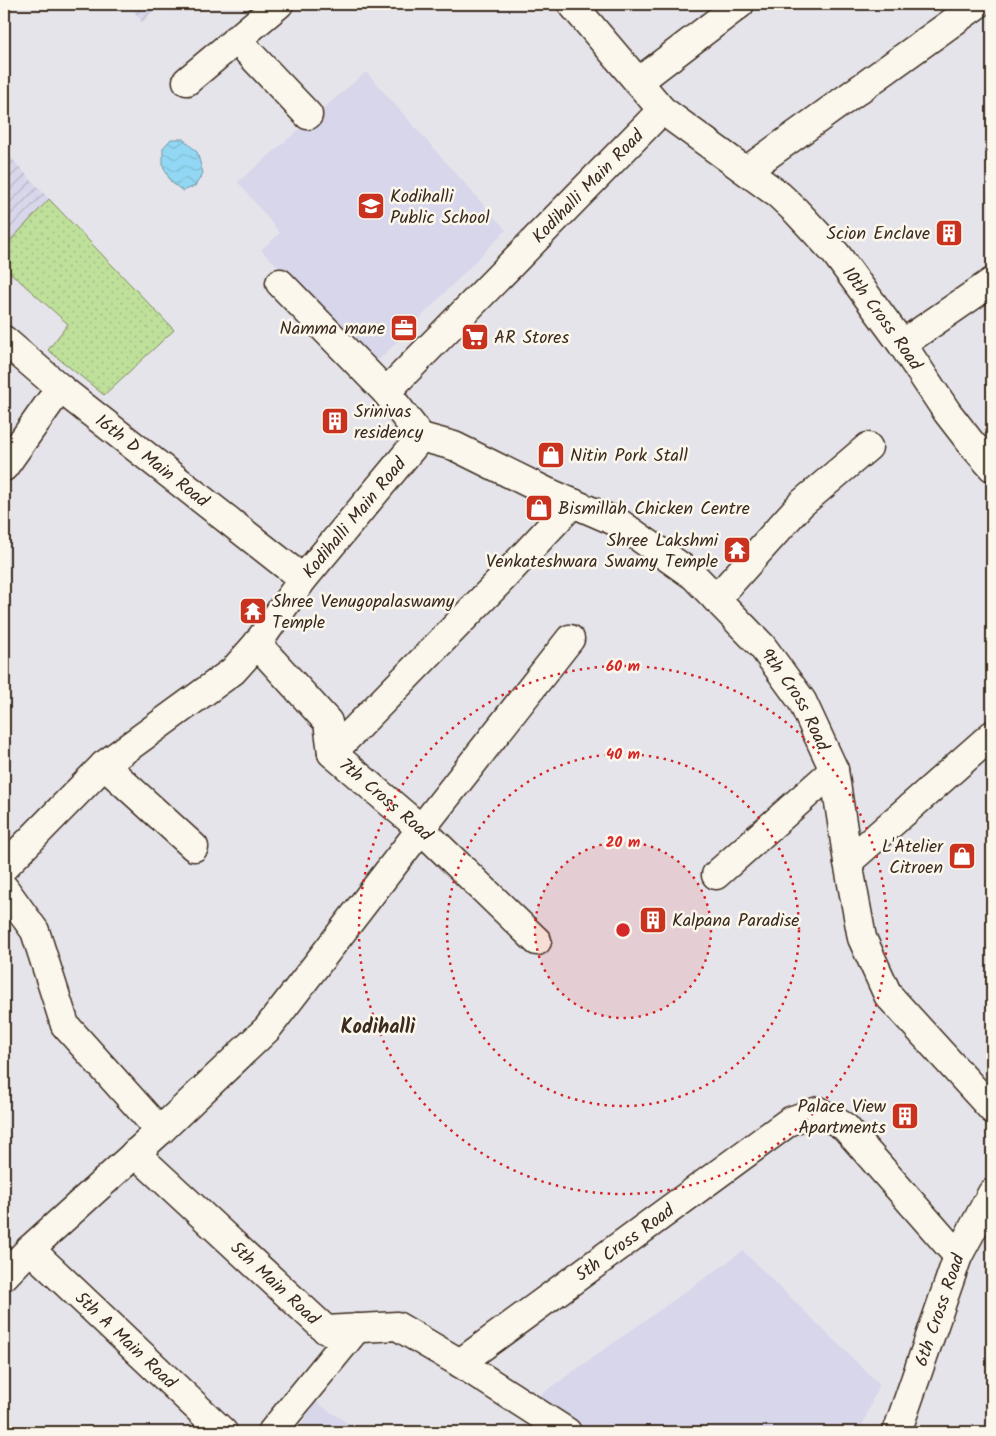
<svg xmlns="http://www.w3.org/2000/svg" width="996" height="1436" viewBox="0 0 996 1436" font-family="Kalam,sans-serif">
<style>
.built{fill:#d7d6ea}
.industrial{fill:url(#industrial-furrows)}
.grass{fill:url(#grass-dots);stroke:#7c855c}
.water{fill:url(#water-waves);stroke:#6f929e}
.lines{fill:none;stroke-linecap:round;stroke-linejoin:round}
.minor-casing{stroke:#3b2a1e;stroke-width:31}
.minor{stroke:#fbf7ec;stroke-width:28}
.ring{fill:none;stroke:#d62828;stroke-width:2.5;stroke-dasharray:2.5 5}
.labels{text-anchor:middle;stroke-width:5;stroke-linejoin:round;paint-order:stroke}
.street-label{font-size:18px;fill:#3b2a1e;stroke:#fbf7ec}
.poi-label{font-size:18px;fill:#3b2a1e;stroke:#fbf7ec;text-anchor:start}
.quarter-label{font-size:20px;font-weight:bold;fill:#3b2a1e;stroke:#fbf7ec}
.centre{fill:#d62828;stroke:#fbf7ec;stroke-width:2.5}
.ring-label{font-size:15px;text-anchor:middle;font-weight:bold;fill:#d62828;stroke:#fbf7ec;stroke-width:5;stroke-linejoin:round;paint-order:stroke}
</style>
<defs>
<pattern id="industrial-furrows" width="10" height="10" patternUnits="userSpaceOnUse" patternTransform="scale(1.25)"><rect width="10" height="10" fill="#d7d6ea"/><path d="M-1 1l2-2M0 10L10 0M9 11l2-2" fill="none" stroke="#b9b8c8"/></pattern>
<pattern id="grass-dots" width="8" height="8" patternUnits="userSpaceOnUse" patternTransform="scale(1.25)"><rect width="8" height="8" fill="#bee09a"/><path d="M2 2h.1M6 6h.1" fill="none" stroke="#a4c084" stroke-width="1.8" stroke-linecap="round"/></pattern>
<pattern id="water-waves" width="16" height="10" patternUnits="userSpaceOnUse" patternTransform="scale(1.25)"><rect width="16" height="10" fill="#92d8f4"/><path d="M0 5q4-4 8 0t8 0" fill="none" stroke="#7fbad1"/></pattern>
</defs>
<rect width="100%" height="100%" fill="#e6e4eb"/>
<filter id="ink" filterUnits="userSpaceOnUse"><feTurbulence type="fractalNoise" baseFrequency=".02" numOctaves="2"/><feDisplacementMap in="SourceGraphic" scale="10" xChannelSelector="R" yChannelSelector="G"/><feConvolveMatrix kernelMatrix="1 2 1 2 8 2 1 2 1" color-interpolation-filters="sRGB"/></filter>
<g filter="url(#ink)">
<path class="built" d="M366 72 506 230 378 361 261 250 280 233 238 182Z
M743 1251 879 1384 860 1432H584L533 1400Z
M316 1402 361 1432H296Z"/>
<path class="industrial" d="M129 4H159L142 22Z
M4 150 49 199 4 248Z"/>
<path class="grass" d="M49 199 174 330 104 395 48 350 68 324 4 267V248Z"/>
<path class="water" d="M171 139H183L197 152 203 173 195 186 183 191 171 182 163 166V148Z"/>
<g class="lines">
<g class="minor-casing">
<g id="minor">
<path id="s1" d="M572 4 662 110 779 195 796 211 836 254 902 344 947 412 971 443 992 467"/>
<path d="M236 39 308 115"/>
<path d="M187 81 279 4"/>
<path d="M638 82 740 4"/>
<path d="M747 170 978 4"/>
<path d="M280 283 386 392"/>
<path id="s2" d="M4 340 60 388 303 579"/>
<path d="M902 344 992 282"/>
<path id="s3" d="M421 437 454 446 545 491 619 523 694 576 762 646 802 701 834 770 848 862 862 938 888 995 992 1109"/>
<path d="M4 467 60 388"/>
<path d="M716 599 801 504 868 447"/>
<path id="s4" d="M257 644 328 722 332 753 421 829 537 941"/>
<path d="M332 753 502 579 573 503"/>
<path d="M104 765 194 847"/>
<path d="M848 862 992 735"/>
<path id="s5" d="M4 867 104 765 233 671 257 644 303 579 421 437 386 392 662 110"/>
<path d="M716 875 834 770"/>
<path d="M4 888 35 931 65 1025 160 1131"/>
<path id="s6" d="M135 1153 326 1330 397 1326 460 1363 567 1432"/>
<path id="s7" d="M30 1249 223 1432"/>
<path d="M4 1276 30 1249 160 1131 267 1029 421 829 570 639"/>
<path id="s8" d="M460 1363 790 1121 818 1111 845 1127 958 1256"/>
<path d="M272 1432 357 1328"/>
<path id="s9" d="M897 1432 958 1256 992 1193"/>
</g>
</g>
<use href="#minor" class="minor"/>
</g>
</g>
<circle cx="623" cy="930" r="88" fill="#d62828" fill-opacity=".12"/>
<g class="ring">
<circle cx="623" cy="930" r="88"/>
<circle cx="623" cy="930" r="176"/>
<circle cx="623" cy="930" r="264"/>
</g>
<defs>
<g id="school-square" transform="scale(1.4375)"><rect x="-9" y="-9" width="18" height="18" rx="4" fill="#c8321e" stroke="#fbf7ec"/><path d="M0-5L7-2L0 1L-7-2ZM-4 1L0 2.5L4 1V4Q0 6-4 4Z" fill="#fff"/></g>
<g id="building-square" transform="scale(1.4375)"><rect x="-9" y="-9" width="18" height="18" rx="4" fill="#c8321e" stroke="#fbf7ec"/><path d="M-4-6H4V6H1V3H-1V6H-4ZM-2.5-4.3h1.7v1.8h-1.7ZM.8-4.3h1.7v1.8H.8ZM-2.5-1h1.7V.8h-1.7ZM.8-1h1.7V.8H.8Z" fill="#fff"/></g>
<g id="office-square" transform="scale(1.4375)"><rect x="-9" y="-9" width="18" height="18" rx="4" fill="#c8321e" stroke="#fbf7ec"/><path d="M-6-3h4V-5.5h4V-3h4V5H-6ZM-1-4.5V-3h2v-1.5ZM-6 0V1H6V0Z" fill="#fff"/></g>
<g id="supermarket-square" transform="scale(1.4375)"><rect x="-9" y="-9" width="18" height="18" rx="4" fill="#c8321e" stroke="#fbf7ec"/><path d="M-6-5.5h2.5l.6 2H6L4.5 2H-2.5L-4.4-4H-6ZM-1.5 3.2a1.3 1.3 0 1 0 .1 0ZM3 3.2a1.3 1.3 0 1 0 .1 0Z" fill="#fff"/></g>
<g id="shop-square" transform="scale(1.4375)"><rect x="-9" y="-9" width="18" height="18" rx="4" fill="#c8321e" stroke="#fbf7ec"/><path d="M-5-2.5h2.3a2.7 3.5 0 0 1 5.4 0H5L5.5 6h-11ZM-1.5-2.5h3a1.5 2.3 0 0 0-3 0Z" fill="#fff"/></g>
<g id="temple-square" transform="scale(1.4375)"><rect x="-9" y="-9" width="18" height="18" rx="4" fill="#c8321e" stroke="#fbf7ec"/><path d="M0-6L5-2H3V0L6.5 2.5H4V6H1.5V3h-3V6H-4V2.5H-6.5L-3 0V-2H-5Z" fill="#fff"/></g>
</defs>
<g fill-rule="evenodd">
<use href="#school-square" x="371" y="206"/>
<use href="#building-square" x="949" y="233"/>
<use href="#office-square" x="404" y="328"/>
<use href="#supermarket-square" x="475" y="337"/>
<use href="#building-square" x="335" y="421"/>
<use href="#shop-square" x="551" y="455"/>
<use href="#shop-square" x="539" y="508"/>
<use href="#temple-square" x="737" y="550"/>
<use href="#temple-square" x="253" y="611"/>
<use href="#shop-square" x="962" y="856"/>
<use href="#building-square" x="653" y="920"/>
<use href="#building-square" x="905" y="1116"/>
</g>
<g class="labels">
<g class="street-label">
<text dy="6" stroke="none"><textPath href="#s5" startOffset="948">Kodihalli Main Road</textPath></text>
<text dy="6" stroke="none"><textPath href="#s1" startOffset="445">10th Cross Road</textPath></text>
<text dy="6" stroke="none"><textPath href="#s2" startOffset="191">16th D Main Road</textPath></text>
<text dy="6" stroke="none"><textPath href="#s5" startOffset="498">Kodihalli Main Road</textPath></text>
<text dy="6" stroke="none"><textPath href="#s3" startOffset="469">9th Cross Road</textPath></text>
<text dy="6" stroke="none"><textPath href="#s4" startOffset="208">7th Cross Road</textPath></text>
<text dy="6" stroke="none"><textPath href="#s8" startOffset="204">5th Cross Road</textPath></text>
<text dy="6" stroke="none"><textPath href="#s6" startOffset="191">5th Main Road</textPath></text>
<text dy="6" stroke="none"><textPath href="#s9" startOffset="129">6th Cross Road</textPath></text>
<text dy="6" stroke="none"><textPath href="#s7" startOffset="132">5th A Main Road</textPath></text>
</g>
<g class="poi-label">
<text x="390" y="202">Kodihalli<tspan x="390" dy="21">Public School</tspan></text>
<text x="930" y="239" text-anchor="end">Scion Enclave</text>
<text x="385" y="334" text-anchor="end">Namma mane</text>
<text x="494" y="343">AR Stores</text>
<text x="354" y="417">Srinivas<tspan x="354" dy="21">residency</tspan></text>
<text x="570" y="461">Nitin Pork Stall</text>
<text x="558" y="514">Bismillah Chicken Centre</text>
<text x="718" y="546" text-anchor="end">Shree Lakshmi<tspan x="718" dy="21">Venkateshwara Swamy Temple</tspan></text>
<text x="272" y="607">Shree Venugopalaswamy<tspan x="272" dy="21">Temple</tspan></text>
<text x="943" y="852" text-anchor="end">L'Atelier<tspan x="943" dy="21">Citroen</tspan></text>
<text x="672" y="926">Kalpana Paradise</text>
<text x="886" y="1112" text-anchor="end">Palace View<tspan x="886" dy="21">Apartments</tspan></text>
</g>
<g class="quarter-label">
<text x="378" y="1033">Kodihalli</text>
</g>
</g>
<circle cx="623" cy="930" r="8" class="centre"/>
<g class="ring-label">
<text x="623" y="671">60 m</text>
<text x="623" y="759">40 m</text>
<text x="623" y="847">20 m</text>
</g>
<rect width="996" height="1436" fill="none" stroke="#fbf7ec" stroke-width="20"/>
<rect x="10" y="10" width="976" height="1416" fill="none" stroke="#3b2a1e" stroke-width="2" filter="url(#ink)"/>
</svg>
